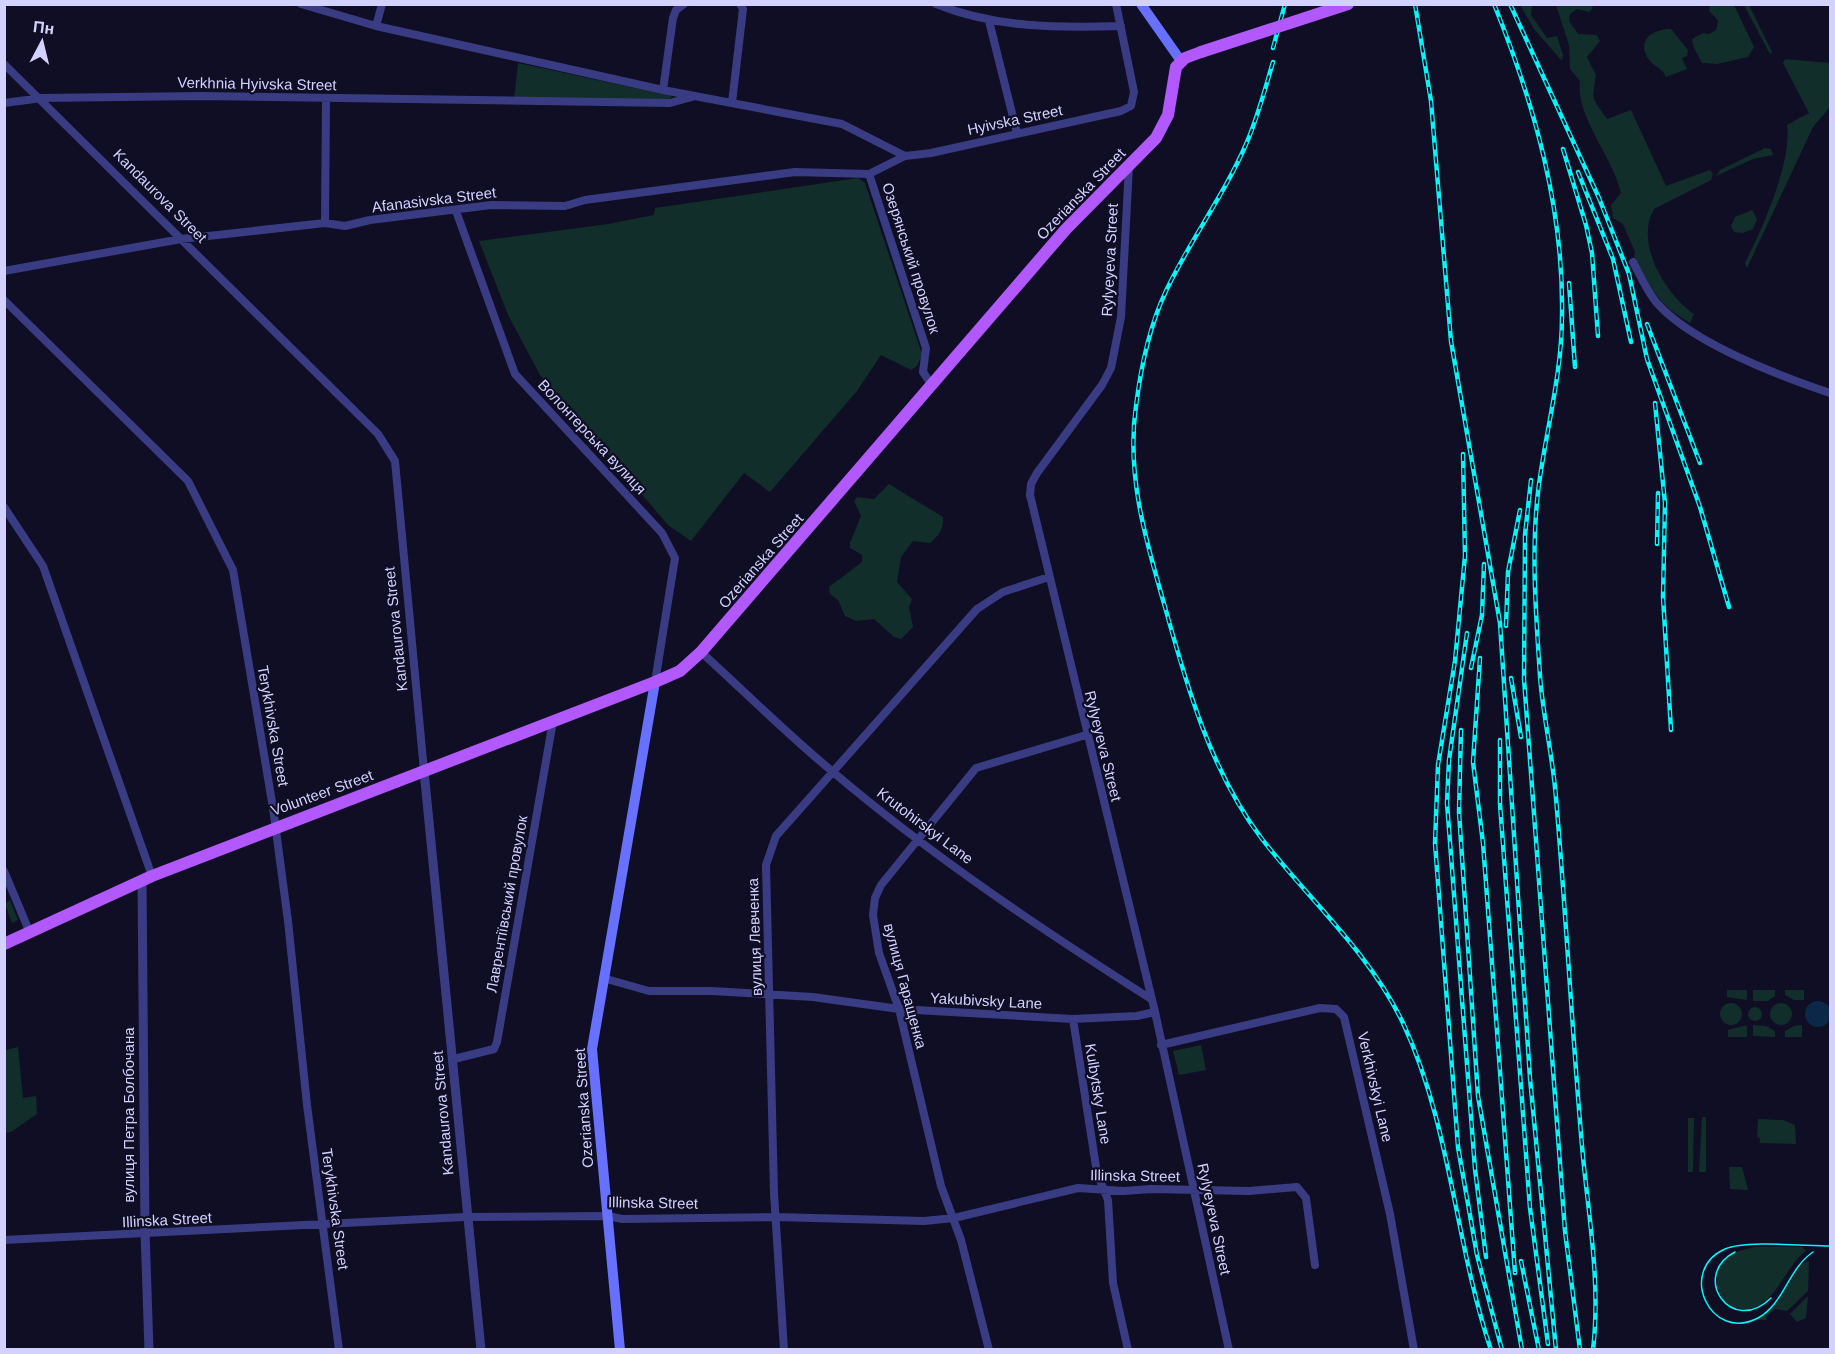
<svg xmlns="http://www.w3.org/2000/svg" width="1835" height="1354" viewBox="0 0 1835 1354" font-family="Helvetica,sans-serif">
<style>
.green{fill:#112e2a}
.water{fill:#0c2849}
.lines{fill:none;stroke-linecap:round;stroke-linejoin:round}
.minor{stroke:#393c83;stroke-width:8}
.tertiary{stroke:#393c83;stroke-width:9}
.secondary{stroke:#6871ff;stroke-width:10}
.primary{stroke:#b258ff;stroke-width:12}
.tram{stroke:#00f8fc;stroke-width:1.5}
.rail-casing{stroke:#00f8fc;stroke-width:4.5}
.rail{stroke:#100e24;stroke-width:2;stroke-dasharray:7;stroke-linecap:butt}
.primary-bridge{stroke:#b258ff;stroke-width:12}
.labels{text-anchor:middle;stroke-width:4.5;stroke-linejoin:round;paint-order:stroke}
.street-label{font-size:15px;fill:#d2d1ff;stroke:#100e24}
</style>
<rect width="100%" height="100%" fill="#100e24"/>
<path class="green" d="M1520 5H1532L1531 15 1547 38 1557 36 1563 55 1562 61 1534 29Z
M1556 5H1591L1593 8 1589 12 1577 9 1570 14 1569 21 1578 34 1597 35 1600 41 1587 57 1596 75C1592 102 1591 96 1607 119L1631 110 1666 186 1710 170 1713 174 1711 180 1654 209C1634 243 1666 295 1694 314L1690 323C1656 303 1652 289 1634 256L1635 252 1623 224 1613 218 1611 205 1621 193C1613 157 1575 116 1580 81L1570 69 1569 45Z
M1710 5H1734L1754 47 1748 57 1717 64 1702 63 1693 46 1692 39 1703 33 1709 34 1716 30 1718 20 1709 11Z
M1744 5H1749L1772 52 1770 54Z
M1671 29 1688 50 1687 56 1682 58 1687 69 1666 77C1663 68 1652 66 1647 57 1637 38 1655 29 1671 29Z
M1785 59 1830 63V107L1813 127 1747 268 1745 263C1762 229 1792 163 1787 125L1809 113 1783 63Z
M518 63 672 96 669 100 514 99Z
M1765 148 1771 149 1773 155 1753 159 1716 176 1720 170Z
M858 178 865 183 922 354 917 366 911 370 881 355 857 391 770 492 744 473 691 541 668 525 540 375 508 315 479 241 608 224 654 215 655 208Z
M1752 210 1757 219 1753 229 1743 233 1734 232 1731 226 1735 217Z
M889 484 943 517C944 529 939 535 930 543L913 541 901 557 897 582 912 599 909 607 913 627 901 639 894 637 874 619 856 621 845 616 838 600 830 594 829 587 862 562V555L850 548V543L861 516 854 501 857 497 874 499Z
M10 900 18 920 12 923 5 904Z
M1727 990H1747V1000L1727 997Z
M1753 990H1775V996L1768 1001H1753Z
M1785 990H1804V1000H1794L1785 995Z
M1720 1014a11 11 0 1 1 22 0a11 11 0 1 1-22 0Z
M1770 1014a11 11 0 1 1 22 0a11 11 0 1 1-22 0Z
M1748 1014a7 7 0 1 1 14 0a7 7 0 1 1-14 0Z
M1753 1025 1766 1026 1775 1031V1037L1753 1036Z
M1802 1025V1037H1785V1031L1794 1026Z
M1743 1026H1747V1037H1728V1030Z
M1201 1045 1206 1070 1179 1075 1173 1051Z
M18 1047 23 1098 36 1096 37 1114 11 1132 5 1133V1050Z
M1702 1117H1706V1172H1699Z
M1688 1118H1694L1693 1172H1688Z
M1758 1119 1783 1120 1795 1125 1796 1144 1760 1143V1138L1757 1137Z
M1729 1167H1742L1748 1190 1730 1189Z
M1755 1247H1802L1806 1251C1782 1268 1773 1319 1733 1308 1715 1297 1709 1270 1728 1256 1736 1251 1746 1249 1755 1247Z
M1809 1261 1808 1291 1787 1311 1775 1309 1768 1315 1766 1320H1756L1774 1307 1802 1264Z
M1808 1296 1806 1318 1797 1322 1790 1314Z"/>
<path class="water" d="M1805 1014a13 13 0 1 1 26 0a13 13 0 1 1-26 0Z"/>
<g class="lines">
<path class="minor" d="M301 4 376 26 663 90 842 124 905 156 931 153 1121 111 1131 106 1134 92 1116 4
M936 4C995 28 1058 28 1121 26
M989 21 1017 133
M376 26 382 4
M4 64 378 434 395 461 424 771
M663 90 673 18 676 10 684 4
M4 103 42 98 201 96 670 103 692 97
M732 103 743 9 740 4
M1129 166 1121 317 1111 368 1102 385 1037 473 1031 484 1030 495 1155 1012 1229 1350
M869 174 926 348 923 372 931 384
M456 211 515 374 662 533 675 558 655 682
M325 223 326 98
M1633 262C1640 275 1647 291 1656 302 1691 343 1780 376 1830 393
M4 271 181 239 325 223 345 226 370 220 491 205 565 206 585 200 795 172 869 174 905 156
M4 300 188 481 233 570 273 808 288 921 307 1105 339 1350
M4 507 43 566 152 876
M701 652C745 692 787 734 833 772 932 856 1041 929 1151 999
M4 871 30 933
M603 978 649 991H711L813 997 899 1009 1073 1019 1137 1016 1155 1012
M1073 1019 1097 1173 1108 1200 1113 1283 1128 1350
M1161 1045 1320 1008 1336 1009 1344 1017 1390 1214 1414 1350
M454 1059 494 1049 497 1042 553 721
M4 1240 465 1217 608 1216 622 1219 776 1217 924 1221 954 1218 1078 1188 1124 1191 1151 1189 1249 1191 1297 1187 1306 1198 1315 1265
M784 1350 774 1193 766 865 776 836 977 609 1003 592 1049 577
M989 1350 961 1240 941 1186 899 1009 879 953 873 915 875 898 881 885 976 768 1086 735"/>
<path class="tertiary" d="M424 771 481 1350
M142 880 145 1231 149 1350"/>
<path class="secondary" d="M1141 4 1181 61
M620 1350 592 1049 655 682"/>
<path class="primary" d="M4 944 152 876 655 682 680 671 701 652 1066 229 1156 138 1168 115 1176 67 1185 58 1201 52"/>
<path class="tram" d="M1735 1252C1690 1275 1731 1337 1771 1298
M1813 1252C1788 1269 1784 1304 1758 1318 1710 1343 1677 1270 1725 1249 1747 1240 1805 1246 1830 1246"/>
<g class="rail-casing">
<path id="rail" d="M1415 4 1431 101 1451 341 1500 623 1530 1078 1556 1350
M1494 4C1534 103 1564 209 1562 316 1562 375 1545 434 1538 492 1531 553 1536 615 1540 676 1543 717 1553 757 1556 798 1566 914 1572 1030 1582 1146 1588 1214 1601 1281 1593 1350
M1510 4 1599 198 1629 274 1647 359 1700 507 1729 607
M1273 48 1285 4
M1273 62C1265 89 1258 116 1247 142 1225 194 1190 240 1166 291 1149 327 1141 366 1136 406 1126 475 1146 541 1165 607 1187 687 1211 772 1262 839 1310 901 1369 952 1403 1023 1451 1126 1455 1243 1491 1350
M1563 149 1586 225 1592 253 1598 336
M1578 172 1613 259 1631 342
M1569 283 1575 367
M1647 324 1700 463
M1655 403 1665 503 1663 597 1671 730
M1463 454 1465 556 1455 661 1438 765 1435 843 1458 1147 1477 1255 1502 1350
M1531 480 1525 535 1524 679 1565 1231 1580 1350
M1657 544 1658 493
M1506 626 1508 572 1520 510
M1467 633 1449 760 1447 803 1475 1169 1486 1257
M1480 658 1473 762 1483 843 1515 1273
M1471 668 1482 615 1484 564
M1511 678 1521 737
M1461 730 1459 812 1478 1096 1522 1350
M1500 740V804L1530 1208 1548 1344
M1521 1261 1539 1350"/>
</g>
<use href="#rail" class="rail"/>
<path class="primary-bridge" d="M1201 52 1348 4"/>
</g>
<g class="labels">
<g class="street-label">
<text transform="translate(257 84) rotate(1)" y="5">Verkhnia Hyivska Street</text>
<text transform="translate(1015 120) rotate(-12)" y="5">Hyivska Street</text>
<text transform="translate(1081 194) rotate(-46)" y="5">Ozerianska Street</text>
<text transform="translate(160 196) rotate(45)" y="5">Kandaurova Street</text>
<text transform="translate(434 200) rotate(-7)" y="5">Afanasivska Street</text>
<text transform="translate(911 258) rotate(72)" y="5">Озерянський провулок</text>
<text transform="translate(1110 260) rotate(-87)" y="5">Rylyeyeva Street</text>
<text transform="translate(592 437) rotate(47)" y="5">Волонтерська вулиця</text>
<text transform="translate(761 561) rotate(-49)" y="5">Ozerianska Street</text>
<text transform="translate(396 629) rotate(-96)" y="5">Kandaurova Street</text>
<text transform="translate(273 726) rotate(80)" y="5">Terykhivska Street</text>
<text transform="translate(1103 746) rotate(76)" y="5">Rylyeyeva Street</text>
<text transform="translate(322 793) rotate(-20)" y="5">Volunteer Street</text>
<text transform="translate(925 826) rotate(37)" y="5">Krutohirskyi Lane</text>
<text transform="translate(507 904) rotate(-80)" y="5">Лаврентіївський провулок</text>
<text transform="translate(755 937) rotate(-92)" y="5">вулиця Левченка</text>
<text transform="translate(905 986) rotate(75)" y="5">вулиця Гаращенка</text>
<text transform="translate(986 1001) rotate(3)" y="5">Yakubivsky Lane</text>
<text transform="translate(1375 1087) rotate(77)" y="5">Verkhivskyi Lane</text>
<text transform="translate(1098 1094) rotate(81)" y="5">Kulbytsky Lane</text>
<text transform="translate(584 1108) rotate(-94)" y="5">Ozerianska Street</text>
<text transform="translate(443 1113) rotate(-95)" y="5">Kandaurova Street</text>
<text transform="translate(129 1115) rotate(-90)" y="5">вулиця Петра Болбочана</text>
<text transform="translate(1135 1176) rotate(1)" y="5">Illinska Street</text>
<text transform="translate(653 1203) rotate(1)" y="5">Illinska Street</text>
<text transform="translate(335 1209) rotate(82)" y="5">Terykhivska Street</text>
<text transform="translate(1214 1219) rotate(78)" y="5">Rylyeyeva Street</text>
<text transform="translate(167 1220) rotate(-3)" y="5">Illinska Street</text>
</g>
</g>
<rect width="1835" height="1354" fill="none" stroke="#d2d1ff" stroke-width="12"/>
<g transform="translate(42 42) rotate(7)" stroke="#100e24" stroke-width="4.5" paint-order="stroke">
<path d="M0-4.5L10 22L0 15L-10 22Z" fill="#d2d1ff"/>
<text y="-9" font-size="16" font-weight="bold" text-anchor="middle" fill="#d2d1ff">Пн</text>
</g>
</svg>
